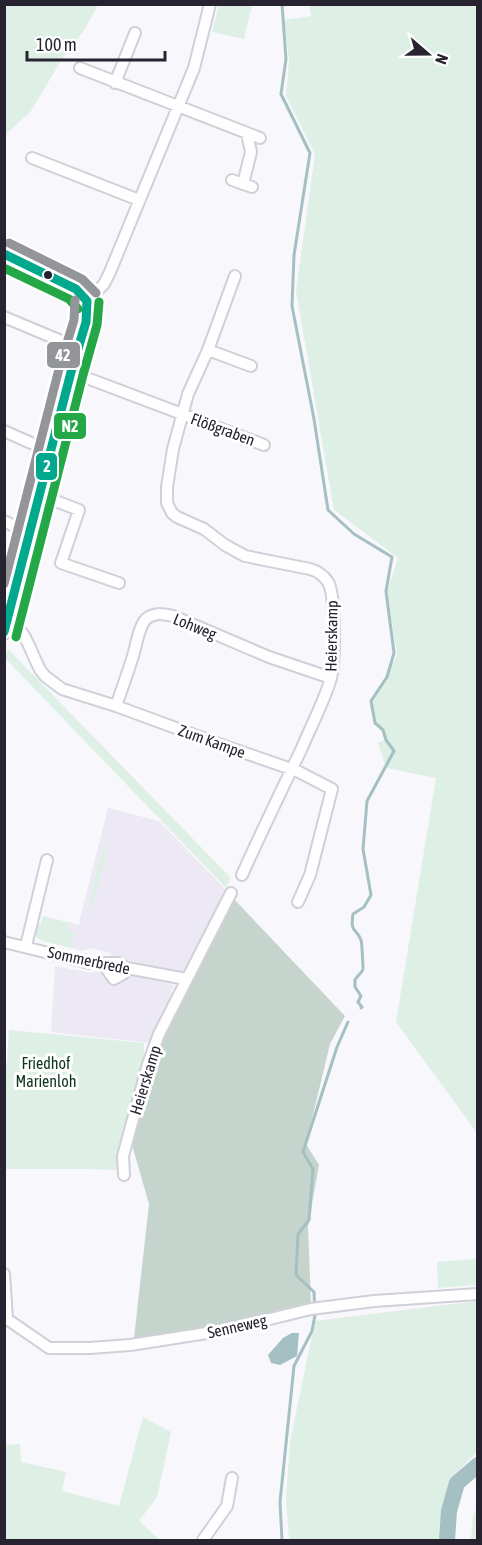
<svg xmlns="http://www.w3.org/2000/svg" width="482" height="1545" viewBox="0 0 482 1545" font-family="'Asap Condensed',sans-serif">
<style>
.built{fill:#ece9f5}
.green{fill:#deefe5}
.forest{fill:#c5d5cd}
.water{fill:#a4c0c3}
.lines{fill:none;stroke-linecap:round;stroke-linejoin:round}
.stream{stroke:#a4c0c3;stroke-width:3}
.river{stroke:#a4c0c3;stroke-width:16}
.minor-casing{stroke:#d1cfd8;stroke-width:14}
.minor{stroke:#fefeff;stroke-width:10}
.bus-1-casing{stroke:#fff;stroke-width:14}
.bus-2-casing{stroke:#fff;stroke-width:14}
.bus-3-casing{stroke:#fff;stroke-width:14}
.bus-1{stroke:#00a88e;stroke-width:9}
.bus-2{stroke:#24a847;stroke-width:9}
.bus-3{stroke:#949599;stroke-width:9}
.bus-dot{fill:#272330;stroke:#fff;stroke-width:2}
.labels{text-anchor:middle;stroke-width:6;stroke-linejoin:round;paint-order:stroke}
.street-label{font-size:16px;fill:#272330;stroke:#fff}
.park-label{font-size:16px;fill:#0d3520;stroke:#fff}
.line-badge{stroke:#fff;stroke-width:2}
.badge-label{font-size:16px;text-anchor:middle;font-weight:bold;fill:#fff}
</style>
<rect width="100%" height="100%" fill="#f8f7fc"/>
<path class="built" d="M108 808 159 821 225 889 185 974 111 956V953L90 948 83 951 40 940 35 922 41 924 43 916 80 925 79 923Z
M55 966 92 973 100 968 174 985 164 1015 151 1043 51 1032Z"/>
<path class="green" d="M5 4 98 5 83 32 62 59 31 111 5 135Z
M245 5 252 6 244 39 212 32 219 5Z
M309 5H477V1133L396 1022 436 778 386 768 378 743 385 739 383 731 374 723 371 701 387 677 397 655 387 591 398 558 334 510 296 291 315 154 286 96 289 61 284 20 311 16Z
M8 649 231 878 226 888 5 658Z
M102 849 107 851 93 904 89 903Z
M43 916 69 923 67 930 75 932 71 948 40 940 33 933 35 922 41 924Z
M9 1030 144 1043V1064L116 1170 91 1169H5L4 1063H7Z
M477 1259V1285L438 1288 437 1262Z
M477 1301V1452L453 1476 444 1508 442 1540H289L286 1499 290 1442 315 1321Z
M143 1417 171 1432 157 1497 139 1521 160 1540H5V1445L20 1444 21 1462 66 1472 62 1491 119 1506Z
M477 1507V1540H471L473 1515Z"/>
<path class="forest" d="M233 898 345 1016 330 1044 306 1144 319 1165 308 1227 311 1303 211 1327 134 1338 149 1204 132 1145 151 1067 163 1036Z"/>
<path class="water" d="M292 1333H299L297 1356 280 1365 271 1363 268 1355 283 1338Z"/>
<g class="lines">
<path class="stream" d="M282 4 286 59 281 94 310 153 294 255 292 306 314 419 328 510 354 534 392 557 386 591 394 653 387 677 371 701 375 723 383 730 386 740 394 751 367 801 363 849 371 895 364 907 353 914C350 934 356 927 361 940 362 943 363 966 363 969 362 973 357 976 355 980V987L361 996 358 1002 362 1007 361 1008
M282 1540 280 1502 294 1366 312 1331 315 1315 314 1292 296 1275 298 1234 309 1220 313 1169 303 1152 337 1047 348 1022"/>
<path class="river" d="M447 1540 449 1511 457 1483 478 1465"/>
<g class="minor-casing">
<path id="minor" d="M80 68 260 138
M115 83 135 33
M32 158 139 200
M232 180 252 187
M243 184 251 152 247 134
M4 254 76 289 87 301
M235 276 208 350 188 394 173 449 167 487V503L172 513 177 517 204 529 225 545 245 556 310 569C317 571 324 576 328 582 336 596 335 661 331 678 324 702 311 726 301 750 281 791 261 833 242 875
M4 317 59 340
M208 350 251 366
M71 372 264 445
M4 431 31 443
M40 495 79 510 61 563 119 583
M4 521 18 528
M8 620C27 629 31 655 41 671L45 676 62 689 116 706 222 745 297 771 332 789 310 875 298 902
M4 634 71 372 86 322 87 301 104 284 110 272 194 68 210 4
M116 706C122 689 128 672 133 656 136 646 139 626 146 619 154 612 163 614 173 616L269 657 331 678
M4 942 89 963H118L127 968 186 979
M26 946 47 860
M107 964 108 971 114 979 123 974 127 968
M124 1175 123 1156 148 1064 159 1034 231 893
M4 1274 7 1319
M4 1320 7 1319 49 1348H90L130 1345 220 1331 311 1309 374 1301 478 1294
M203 1540 227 1506 232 1478"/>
</g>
<use href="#minor" class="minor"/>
<g class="bus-1-casing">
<path id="bus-1" d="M4 254 76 289 87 301
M4 632 71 372 86 322 87 301"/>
</g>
<g class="bus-2-casing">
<path id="bus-2" d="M4 268 69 299 78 309
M16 637 83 375 97 325 99 302"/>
</g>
<g class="bus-3-casing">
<path id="bus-3" d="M9 243 82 279 96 293
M4 584 59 369 74 320 75 300"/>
</g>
<use href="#bus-1" class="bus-1"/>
<use href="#bus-2" class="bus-2"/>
<use href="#bus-3" class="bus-3"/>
</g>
<circle class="bus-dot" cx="48" cy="275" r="5"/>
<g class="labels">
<g class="street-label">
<text transform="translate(223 429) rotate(20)" y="6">Flößgraben</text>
<text transform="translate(195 626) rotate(22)" y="6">Lohweg</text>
<text transform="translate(331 636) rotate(-89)" y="6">Heierskamp</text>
<text transform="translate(212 741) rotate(20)" y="6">Zum Kampe</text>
<text transform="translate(89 960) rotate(12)" y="6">Sommerbrede</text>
<text transform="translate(145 1080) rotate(-73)" y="6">Heierskamp</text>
<text transform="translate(237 1326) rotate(-13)" y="6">Senneweg</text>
</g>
<g class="park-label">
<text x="46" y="1069">Friedhof<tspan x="46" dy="18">Marienloh</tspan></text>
</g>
</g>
<g class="line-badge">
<rect x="46" y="341" width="35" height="28" rx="6" fill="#949599"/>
<rect x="53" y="412" width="34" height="28" rx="6" fill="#24a847"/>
<rect x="35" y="452" width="23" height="29" rx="6" fill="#00a88e"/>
</g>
<g class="badge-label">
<text x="63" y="361">42</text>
<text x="70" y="432">N2</text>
<text x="47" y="472">2</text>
</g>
<rect width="482" height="1545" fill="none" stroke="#272330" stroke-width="12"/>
<g transform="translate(428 54) rotate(110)" stroke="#ffffff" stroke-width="4.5" paint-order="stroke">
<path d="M0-4.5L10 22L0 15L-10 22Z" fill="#272330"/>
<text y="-9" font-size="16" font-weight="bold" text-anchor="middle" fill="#272330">N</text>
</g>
<path d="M27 51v9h138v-9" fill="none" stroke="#272330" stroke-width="3"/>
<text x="36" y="51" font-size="18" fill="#272330" stroke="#ffffff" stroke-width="4.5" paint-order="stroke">100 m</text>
</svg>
